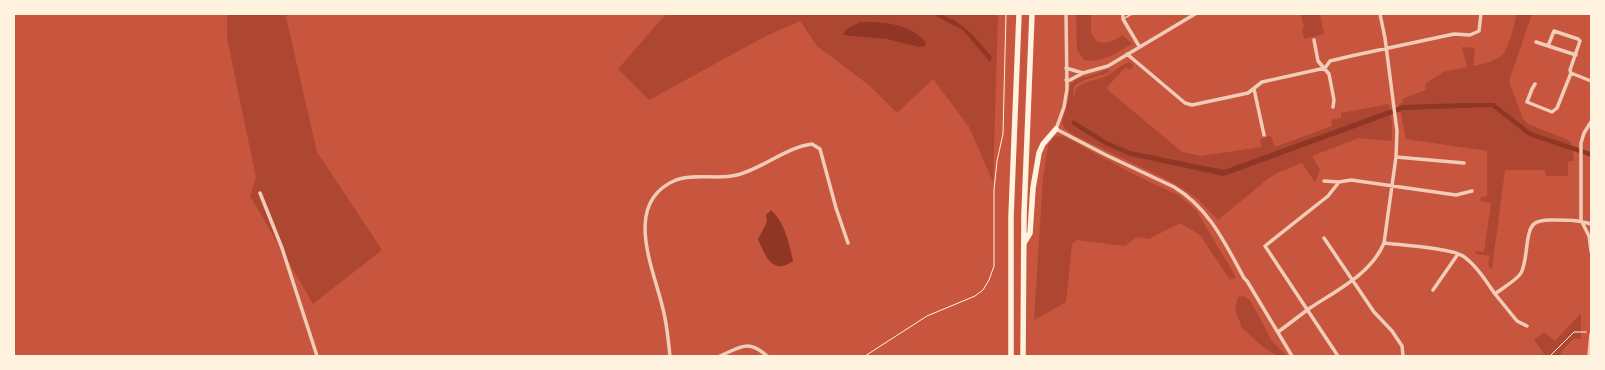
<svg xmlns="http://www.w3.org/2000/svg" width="1605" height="370" viewBox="0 0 1605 370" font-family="Raleway,sans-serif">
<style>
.green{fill:#ae4732}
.water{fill:#8f3625}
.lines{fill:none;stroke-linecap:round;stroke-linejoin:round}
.path{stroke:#fff3e0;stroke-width:1}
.service{stroke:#f1ccb7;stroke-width:1.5}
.minor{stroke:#f1ccb7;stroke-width:3.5}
.trunk{stroke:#fff3e0;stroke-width:5.5}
</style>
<rect width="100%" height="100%" fill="#c8553d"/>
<path class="green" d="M227 14H289L286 17 317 152 382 250 313 304 250 196 256 178 227 38Z
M666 14H998L993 182 969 127 933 79 897 113 870 86 817 46 800 21 766 36 649 100 618 69Z
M1076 14H1091V32L1097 42C1108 44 1114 41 1123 35L1132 44C1115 53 1104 63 1084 60L1077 50Z
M1301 14H1320L1324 34 1304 39 1302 29 1304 28Z
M1516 14H1532L1509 81 1523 119 1528 124 1566 139 1571 142 1574 161H1568V176H1546L1545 170H1505L1492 269 1489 267 1488 264 1490 256 1476 254 1475 251 1484 252 1491 203 1480 201 1481 197 1487 196V151L1406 139 1399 104 1403 103 1402 99 1426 90 1425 84 1443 72 1467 67 1462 47 1475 48 1473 66C1483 64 1496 61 1503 54 1508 49 1516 21 1516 14Z
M1129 62 1134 65 1130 70 1126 67 1107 87 1108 90 1182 152 1201 156 1261 147 1260 139 1271 136 1275 147 1332 126 1331 120 1341 118V113L1389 104 1392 125V141L1359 138 1312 156 1320 170 1315 182 1302 163 1277 173 1269 178 1218 220 1199 200 1182 188 1166 179 1076 136 1065 129 1062 123 1068 101 1070 85 1076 79 1093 75 1108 69 1110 72C1098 77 1084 78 1074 86L1073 95H1075L1076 88C1086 80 1097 81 1108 75 1115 71 1121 65 1129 62Z
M1063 136 1133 174 1178 195 1196 210 1236 277 1230 280 1200 235 1180 223 1149 239 1137 237 1125 246 1077 240 1072 244 1066 302 1034 320 1043 178 1048 146 1054 137Z
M1243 296 1250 300 1272 341 1287 356H1278L1264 348 1242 328 1235 309 1238 297Z
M1581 313V339H1573L1563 350 1560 356H1542L1544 353 1534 340 1544 332 1555 341Z"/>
<path class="water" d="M932 14C958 14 976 39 992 57L990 62 963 30Z
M860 22C883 22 911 23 926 43L925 46 919 47 887 39 843 35 846 29Z
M1466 103H1494L1531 132 1591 152V157L1529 136 1492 107 1404 110 1224 176 1130 156 1105 145 1071 124 1073 120 1107 141 1130 151 1224 170 1403 105Z
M771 210C785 223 789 243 793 261 772 276 765 255 758 239L767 222 766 215Z"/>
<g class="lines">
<path class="path" d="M865 356 927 316 975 296 983 290 989 280 994 266V190L997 161 1003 134 1006 14
M1550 356 1574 332H1586"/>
<path class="service" d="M1123 19 1132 14"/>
<path class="minor" d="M1066 14 1067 89 1064 107 1056 129 1106 155 1174 187C1209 208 1225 243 1244 278L1247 281 1292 356
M1123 14V19L1139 46
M1314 40 1318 61 1329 74 1334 100 1333 107
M1536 42 1576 55
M1548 46 1554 31 1578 39 1580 41 1570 70 1571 73 1591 81
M1127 54 1185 103 1192 105 1248 93 1262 82 1325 68 1330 61 1351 56 1454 34 1470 35 1479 31 1481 14
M1066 68 1083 73
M1066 80H1070L1083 73 1108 66 1195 14
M1535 84 1532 89 1527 102 1552 112 1557 108 1571 73
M1254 89 1264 135
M1591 122 1584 133 1581 143V220L1589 236 1591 251
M1396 157 1464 163
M1324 181 1339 182
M260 193 282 248 317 356
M1324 238 1374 312 1392 331 1402 346 1403 356
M1384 243C1401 245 1450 248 1463 256 1476 265 1486 281 1495 294 1501 289 1517 280 1521 273 1528 261 1525 231 1534 224 1539 219 1549 220 1555 220 1568 220 1579 220 1591 224
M1433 290 1458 254
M1495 294 1517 321 1527 326
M1278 332C1289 324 1299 316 1310 308 1337 290 1371 274 1384 243L1396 157 1397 131 1385 38 1380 14
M670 356C668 339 667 322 662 305 652 265 623 202 676 180 694 173 718 180 737 175 764 168 784 148 812 144L820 149 836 208 848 243
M720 356C741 347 748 339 767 356
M1338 356 1265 246 1328 196 1339 182 1351 180 1456 195 1472 191
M1589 356 1591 334"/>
<path class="trunk" d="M1024 243 1030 233 1033 188 1039 153 1043 144 1056 129
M1011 356V217L1019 14
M1023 356 1024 214 1032 14"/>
</g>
<rect width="1605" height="370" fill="none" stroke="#fff3e0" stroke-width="30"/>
</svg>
